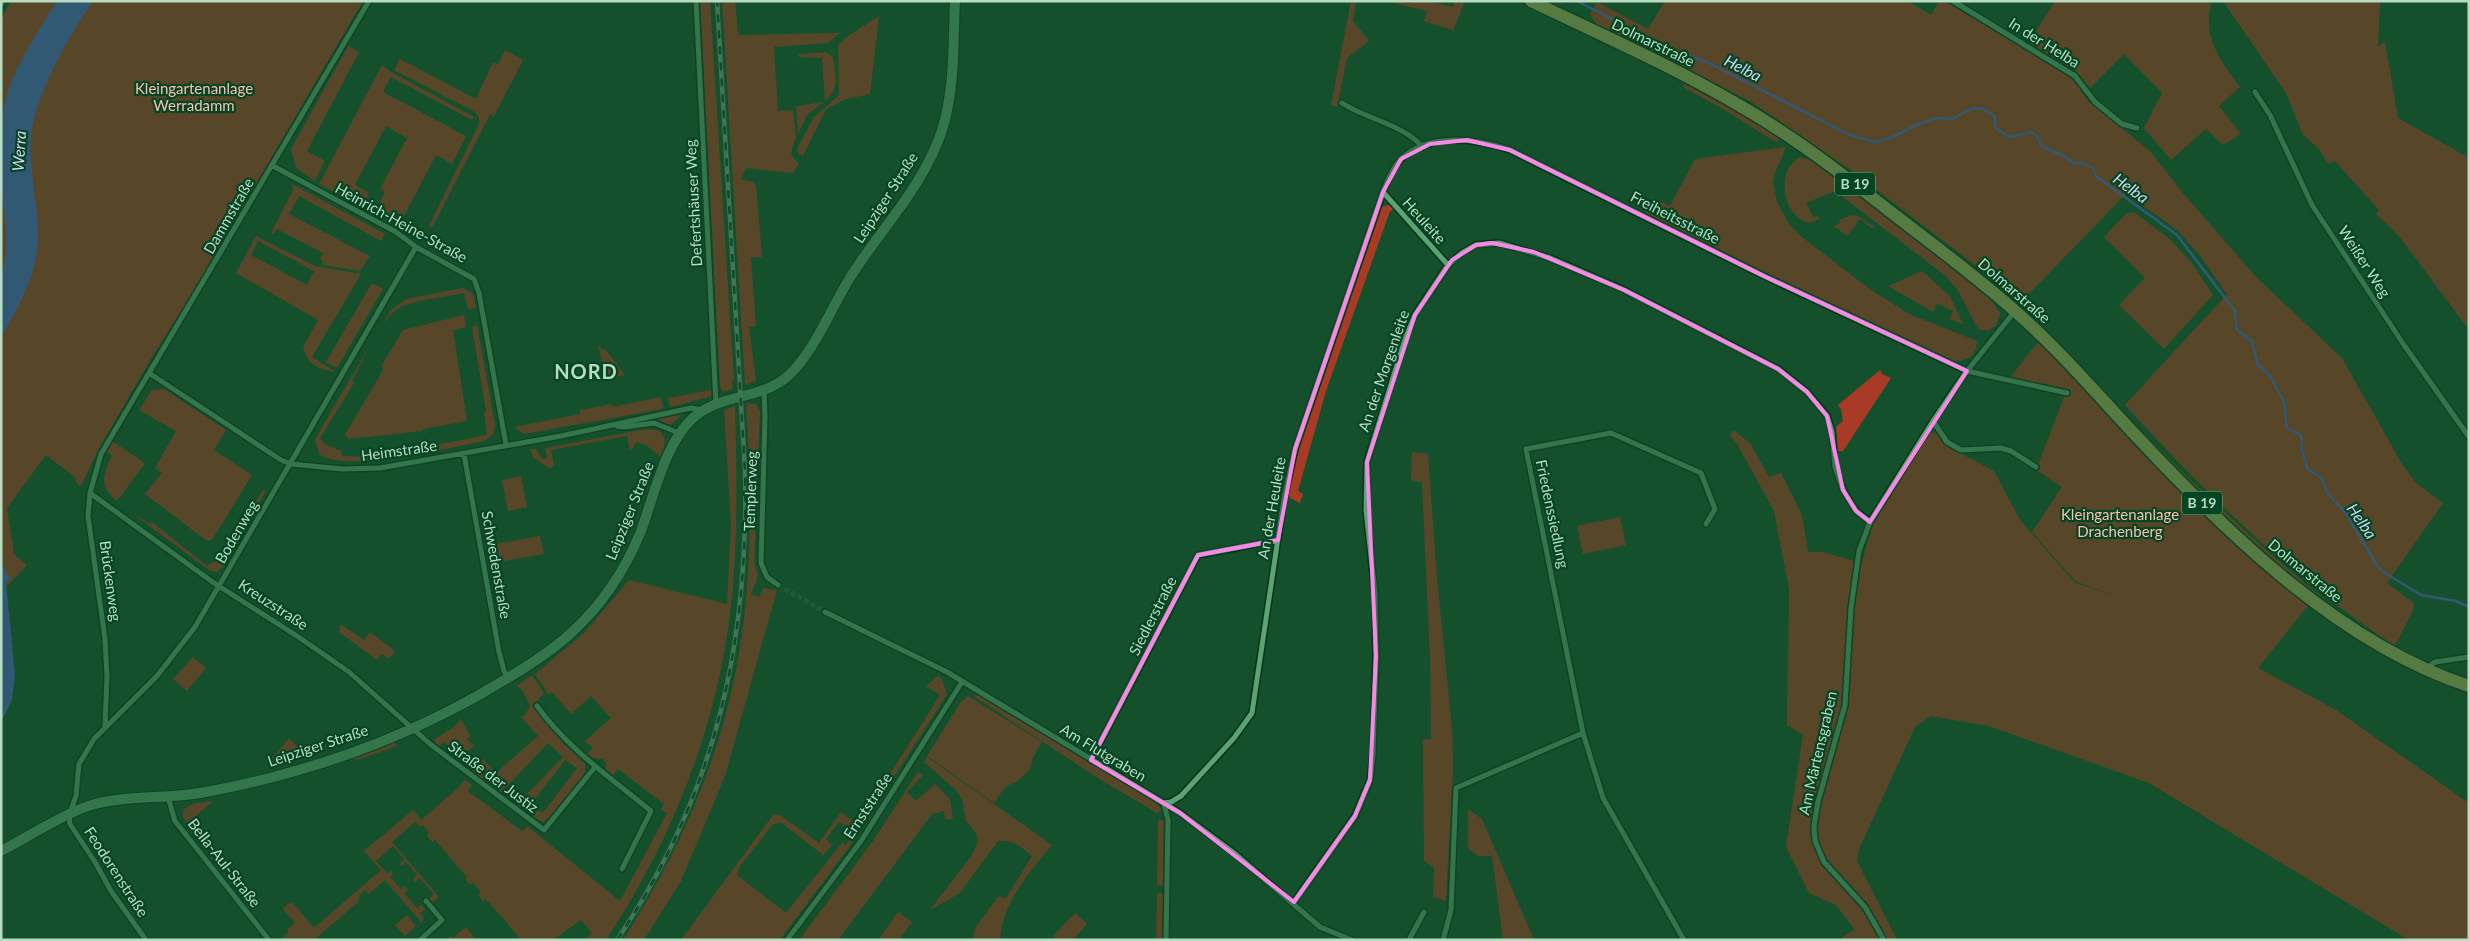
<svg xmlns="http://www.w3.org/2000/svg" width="2470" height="941" viewBox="0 0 2470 941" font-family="Lato,sans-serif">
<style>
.green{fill:#a93a25;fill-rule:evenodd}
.water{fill:#5364cb}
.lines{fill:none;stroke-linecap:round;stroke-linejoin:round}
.stream{stroke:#5364cb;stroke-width:2.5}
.street-tunnel{stroke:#2d6543;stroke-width:5;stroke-dasharray:5 2.5;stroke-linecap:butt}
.street-casing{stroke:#09331a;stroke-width:8}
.secondary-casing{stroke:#09331a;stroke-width:12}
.primary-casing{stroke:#09331a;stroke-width:15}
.street{stroke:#59a472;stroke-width:5}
.secondary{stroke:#59a472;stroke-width:10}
.primary{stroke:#a3af5b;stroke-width:12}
.rail-casing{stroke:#75a385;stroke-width:4.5}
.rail{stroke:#054523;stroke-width:2.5;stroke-dasharray:8;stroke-linecap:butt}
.marked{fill:none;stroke:#f987e8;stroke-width:4;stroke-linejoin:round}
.labels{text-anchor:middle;stroke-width:4.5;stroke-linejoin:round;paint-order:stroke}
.shield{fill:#054523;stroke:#82af92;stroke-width:1}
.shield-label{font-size:14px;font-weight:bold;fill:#b8dcc2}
.street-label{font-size:15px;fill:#b8dcc2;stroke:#054523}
.park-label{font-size:15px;fill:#fdbeb0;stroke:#054523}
.water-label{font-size:16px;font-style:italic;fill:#cdd5ef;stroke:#054523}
.district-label{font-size:20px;font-weight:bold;letter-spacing:1px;fill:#b8dcc2;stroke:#054523}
</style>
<rect width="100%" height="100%" fill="#15502d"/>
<path class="green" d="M11 1H363L190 297 152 357 97 452 81 486 77 484 75 477 46 455 7 508 14 554 27 565 8 585 1 588V337L12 317 1 311V19Z
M700 1H710L734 381H732L733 389 723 392 720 386Z
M722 1H735L738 35 840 33 828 43 774 47 778 111 793 110 796 137 791 153 794 159 799 163 793 173 746 168 741 180 751 181 756 185 762 257 751 258 756 326 749 327 756 381 745 385Z
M1351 1H1356L1353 21 1369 41 1347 58 1337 107 1331 105Z
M1385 1H1429L1453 7 1454 1H1465L1453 30 1424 21 1427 11Z
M1665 1H1908L1931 15 1939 2 1949 4 2074 78 2088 101 2150 151 2182 192 2257 278 2342 358 2402 464 2416 483 2443 503 2387 583 2414 603 2413 610 2395 646C2294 580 2206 494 2125 405L2227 294 2198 253 2177 230 2127 194 2147 172 2022 301 1852 171 1750 101 1597 25 1590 14 1597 2 1648 29Z
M2055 1H2212C2201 36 2220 60 2240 87L2219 106 2241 134 2223 145 2206 129 2171 160 2144 128 2162 93 2124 54 2090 88 2080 76 2028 44Z
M2223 1H2380L2378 47 2385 42 2398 118 2469 158V330L2399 236 2376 214 2379 210 2335 161 2328 164 2319 149 2303 135 2286 93Z
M879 16 870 94 846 99 826 109 803 156 799 154 797 149 814 117 839 95 838 46 845 38Z
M348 46 359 52 307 151 325 161 315 181 296 168 291 149Z
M505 50 523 60 494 116 490 114 432 228 429 226 479 124V117L475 112 394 70 400 59 476 99 493 62 498 65Z
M826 52 833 57C836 75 840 89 825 101L822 58 799 57V54Z
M382 65 391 72 474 117 472 120 391 77 383 92 466 136 452 164 436 155 404 216 396 213 391 221 375 212 385 192 380 189 407 138 386 126 355 185 369 193 363 207 319 184Z
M1686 81 1781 137 1777 142 1774 141 1723 109 1683 87Z
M824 102 808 114 798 133 796 106Z
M1786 147 1775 173 1773 182 1777 202 1789 224 1802 237 1867 287 1909 314 1977 341C1977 357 1964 363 1950 360L1712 247 1645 213 1653 198 1670 206 1695 159Z
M1800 157 1810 160 1924 244 1990 298 2000 314 1996 325 1988 331 1978 329 1959 292 1947 277 1835 191 1806 203 1813 217 1817 216 1820 219 1809 223C1782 216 1775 170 1800 157Z
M290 183 385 234 381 241 299 196 289 214 370 256 360 271 322 265 323 261 320 259 323 253 277 229 274 234 271 233 294 188Z
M1388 205 1396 209 1390 211 1326 391 1298 491 1303 494 1300 503 1290 498 1288 490 1306 421 1378 214 1382 207Z
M2134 212 2171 240 2191 262 2213 295 2164 349 2119 305 2145 278 2104 237 2126 214Z
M1852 215 1858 216 1874 227 1873 229 1860 219 1847 236 1834 226 1840 223 1839 220Z
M256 236 315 266 361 274 312 357 336 372C319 369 308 366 303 347L318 320 236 273ZM258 241 314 271 307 285 251 255Z
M1922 271 1950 296 1963 324 1950 319 1953 311 1937 303 1933 312 1888 286Z
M372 283 383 289 337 368 326 362Z
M463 288 473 294 476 308 468 309 464 293C444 297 422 299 403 306 381 314 363 363 352 381L354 383 320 438 324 444 341 451 342 456 366 457 367 455 410 450 487 435 484 412 486 411 472 327 477 325 495 425 493 435 484 441C452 447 344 474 319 454L315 439 391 310 406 299Z
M464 315 466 327 453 330 467 421 423 429 422 431 349 439 345 435 383 370 382 365 403 330Z
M2038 342 2176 484 2310 603 2258 668 2336 710 2469 803V940H2409L2149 783 1989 726 1931 716 1915 727 1859 849 1857 861 1897 940H1843L1842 937 1855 930 1836 905 1809 893 1786 847 1803 735 1787 725 1789 589 1774 511 1736 442 1730 436 1733 430 1750 443 1769 477 1781 473 1802 515 1808 552H1822L1862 563 1872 525 1929 434 1935 432 1948 447 1994 471 2020 520 2074 582 2117 597 2075 581 2032 532 2062 487 2036 470 2066 392 2009 379Z
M598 345 603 350 605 349 625 375 606 378Z
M1880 370 1882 374 1891 378 1843 451H1838L1836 427 1843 421 1841 409 1838 405Z
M164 389 226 430 214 450 252 475 212 540 208 541 203 538 145 494 162 473 155 468 176 431 139 410 152 390Z
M711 390 712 396 670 407 668 398Z
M661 397 663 408 657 410 524 434 514 427 580 414V410L612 404 613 407Z
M746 403 756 404 760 411 754 563 758 576 751 594 759 597 763 588 777 590 725 776 681 881 644 940H623C679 853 722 756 739 653 753 571 751 486 746 403Z
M735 406C737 472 738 540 731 606 718 725 672 840 606 940H585L592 933 581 920 553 940H518V936L486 899 483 901 478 895 481 892 473 883 470 885 465 879 467 877 435 840 432 842 427 835 429 833 423 825 420 827 415 822 392 842 439 897 432 902 429 899 434 894 420 878 415 882 413 879 417 875 406 862 401 866 400 864 404 859 393 846 376 861 387 873 391 871 393 874 390 877 401 889 404 886 408 890 404 893 417 908 421 905 425 909 420 913 424 919 421 922 385 880 369 894 365 890 360 895 358 902 314 940H280L289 932 287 929 295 923 283 909 287 904 293 903 314 928 381 870 364 851 413 810 421 820 458 788 465 780 472 785 468 791 522 831 527 826 620 901 667 813 661 810 664 804 618 769 613 775 606 770V764L603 759 592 758 587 754 593 748 585 741 611 718 591 696 571 714 552 692 549 695 535 674 584 633 629 580 727 604 731 525 724 410Z
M685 412 670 425 656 419Z
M2130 419C2203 494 2278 565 2361 628L2301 585 2260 550 2146 440Z
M646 429 658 430C668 438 665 446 660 456L646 445 637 442 630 451 627 436 551 450 554 465 550 469 533 457 530 449H536L542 459 547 458 545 448Z
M112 441 145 463 117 501C99 487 102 475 112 456L106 451Z
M1412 452 1428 454 1437 578 1452 730 1453 770 1446 901 1433 897 1434 868 1424 861 1423 739H1431L1430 659 1422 483 1411 480Z
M521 476 527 507 508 511 502 480Z
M263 490 266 491 223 567 216 572 209 570 132 513 150 524 152 522 207 566 215 561 220 562Z
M1620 517 1626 545 1583 554 1577 526Z
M540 536 544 554 492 563 489 545Z
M341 624 364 640 370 632 395 651 389 659 382 654 377 660 339 632Z
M193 657 206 668 187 691 173 679Z
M532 675 544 693 533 706 561 741 585 764V773L549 818 543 822 533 817 538 810 543 813 577 768 565 760 527 809 523 810 514 802 517 795 522 799 563 757 548 743 502 792 496 790 472 771 483 759 496 773 538 736 521 717 525 715 530 706 522 689 516 686Z
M938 676 942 679 947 694 860 830 849 828 839 822 826 839 832 845 823 855 782 823 773 824 740 866 737 875 786 913 842 843 846 845 853 835H858L780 940H681L773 815H780L819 843 841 812 852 820H861L940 695 926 686Z
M972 695 980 696 1154 801 1162 810 1157 813 1101 780Z
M968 696 1042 742 1033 757 1030 769 1018 781 1005 787 994 803 927 756 961 702Z
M461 719 470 736 467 739 474 746 457 760 455 759 459 753 443 742 439 747 433 740 454 727Z
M289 738 300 750 299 756 270 765 268 763Z
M395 742 397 746 360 759 345 760Z
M927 757 1052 845C1029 873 1002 902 1000 940H973L975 928 998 897 1006 898 1032 856C1021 847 1013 839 998 841L960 893 930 910 972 855 978 841 976 833 966 821 962 799 956 790 924 762Z
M918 772 923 775 907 792 916 801 935 784 950 799 953 819H945L944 811 932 814 838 940H799L873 841Z
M213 801 187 824 183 817V810L192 804Z
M1468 809 1482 819 1534 940H1503L1492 856H1478L1468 848Z
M1158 820H1164L1163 886H1157Z
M1157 893H1163L1162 940H1156Z
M898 912 912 922 899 940H878Z
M1075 913 1087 924 1073 940H1057L1053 936Z
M407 915 416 926 405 936 395 925Z
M466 927 476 940H446L450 936 453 938Z"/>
<path class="water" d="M57 1H93C69 35 33 98 31 139 29 173 39 208 38 242 36 277 18 308 1 337V275C12 243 2 210 1 176 1 155 0 132 3 111 10 72 36 35 57 1Z
M1 558 6 574 11 578 6 583 15 675 12 700 1 722Z"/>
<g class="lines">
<path class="stream" d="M1577 1 1675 51 1707 62 1852 136 1875 142 1890 138 1919 124 1936 118 1952 119 1971 109 1982 108 1994 116 1996 128 2009 137 2031 132 2038 137 2041 146 2064 156 2075 164 2083 163 2093 168 2096 176 2177 235 2235 311 2237 330 2252 341 2258 365 2270 376 2284 402 2287 428 2301 435 2302 450 2308 470 2321 477 2328 494 2345 512 2380 570 2421 595 2456 601 2469 607"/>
<path class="street-tunnel" d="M778 585 825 612"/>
<g class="street-casing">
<path id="street" d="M696 1 716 404
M1953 1 2075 76 2095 102 2122 124 2137 128
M1 5 3 1
M2255 92 2270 115 2312 205 2404 345 2469 437
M1342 103C1364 118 1407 126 1422 147
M273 166 396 232 416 247 474 279 479 293 506 445
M1383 192 1448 265
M149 373 281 460 291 464 342 469 380 468 561 436 691 408 702 410
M764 390 765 417 761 563 767 577 778 585
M1933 421 1947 442 1961 450 2001 448 2011 451 2036 467
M617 426 624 427 654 423 679 433
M464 454 499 652 504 671 508 678
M90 493 214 583 300 638 349 672 430 744 544 830 595 767
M825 612 947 672 1180 813 1234 853 1320 927 1352 940
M2427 668 2435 662 2469 657
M537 706C568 749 611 778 651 811L622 869
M105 726 107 676 105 639 88 516 90 493 101 454 369 1
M1091 760 1198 555 1278 540
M168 797 175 821 269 940
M1163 803 1171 802 1181 796 1234 738 1252 713 1284 498 1295 449 1383 192C1388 180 1392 168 1402 158 1429 132 1478 139 1510 150L1764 276 1967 371 2067 393
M1164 804 1168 820 1166 940
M1294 902 1355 816 1370 780 1373 755 1376 656 1375 593 1366 510 1367 462 1405 339 1415 315 1448 265 1462 253 1476 245 1499 243 1550 258 1624 290 1778 369 1807 392 1827 416 1832 432 1835 467 1843 490 1856 511 1870 522
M146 940 111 891 95 862 70 824 69 815 76 796 79 764 94 739 157 676 195 627 416 247
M420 940 442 920 426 901
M787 940 861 841 962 682
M1409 940 1424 912
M1443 940 1451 910 1456 788 1583 733
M1684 940 1603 798 1583 733 1526 449 1611 433 1701 473 1715 509 1706 524
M1884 940 1865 907 1824 862 1815 841 1814 826 1818 802 1845 705 1851 608 1859 551 1870 522 1933 421 1967 371 2015 311"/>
</g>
<g class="secondary-casing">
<path id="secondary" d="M1 851C28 837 68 811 95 804 129 795 166 799 200 793 306 774 409 738 501 682 525 668 549 653 570 634 602 605 625 571 641 531 654 496 665 443 693 418 721 393 761 400 788 376 812 355 831 309 848 281 879 230 925 186 943 127 955 86 953 43 955 1"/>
</g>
<g class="primary-casing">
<path id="primary" d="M1531 1C1602 35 1674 67 1742 107 1796 138 1846 177 1896 216 1936 247 1977 277 2015 311 2061 351 2100 398 2142 442 2231 537 2343 645 2469 686"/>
</g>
<use href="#street" class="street"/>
<use href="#secondary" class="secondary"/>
<use href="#primary" class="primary"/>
<g class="rail-casing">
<path id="rail" d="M617 940C716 793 749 645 745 470L717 1"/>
</g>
<use href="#rail" class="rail"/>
</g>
<path d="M0 0H2470V941H0ZM1467 140 1510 150 1764 276 1967 371 1870 522 1856 511 1843 490 1827 416 1807 392 1778 369 1624 290 1534 252 1492 243 1476 245 1452 260 1415 315 1367 462 1376 656 1370 780 1355 816 1294 902 1180 813 1091 760 1198 555 1278 540 1295 449 1383 192 1401 159 1430 144Z" fill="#15502d" fill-opacity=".55" fill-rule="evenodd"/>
<path class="marked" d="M1467 140 1510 150 1764 276 1967 371 1870 522 1856 511 1843 490 1827 416 1807 392 1778 369 1624 290 1534 252 1492 243 1476 245 1452 260 1415 315 1367 462 1376 656 1370 780 1355 816 1294 902 1180 813 1091 760 1198 555 1278 540 1295 449 1383 192 1401 159 1430 144Z"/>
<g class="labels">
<g class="shield">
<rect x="1835" y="172.5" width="40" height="23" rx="4"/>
<rect x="2182" y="491.5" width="40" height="23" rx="4"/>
</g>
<g class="shield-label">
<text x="1855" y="189">B 19</text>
<text x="2202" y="508">B 19</text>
</g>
<g class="street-label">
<text transform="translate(1653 43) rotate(26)" y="5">Dolmarstraße</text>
<text transform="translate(2044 43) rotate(32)" y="5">In der Helba</text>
<text transform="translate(886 198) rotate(-57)" y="5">Leipziger Straße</text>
<text transform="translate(694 203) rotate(-93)" y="5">Defertshäuser Weg</text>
<text transform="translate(229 216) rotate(-60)" y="5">Dammstraße</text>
<text transform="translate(1675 218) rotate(27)" y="5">Freiheitsstraße</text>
<text transform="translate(1424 221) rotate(48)" y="5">Heuleite</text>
<text transform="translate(401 223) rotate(29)" y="5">Heinrich-Heine-Straße</text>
<text transform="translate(2364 262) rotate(57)" y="5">Weißer Weg</text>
<text transform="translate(2014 291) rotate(41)" y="5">Dolmarstraße</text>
<text transform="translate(1384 371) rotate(-71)" y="5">An der Morgenleite</text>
<text transform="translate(399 451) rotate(-8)" y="5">Heimstraße</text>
<text transform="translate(751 491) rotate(-88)" y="5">Templerweg</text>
<text transform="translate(1272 508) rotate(-80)" y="5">An der Heuleite</text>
<text transform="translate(630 511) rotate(-68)" y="5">Leipziger Straße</text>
<text transform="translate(1552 514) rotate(78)" y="5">Friedenssiedlung</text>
<text transform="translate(237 532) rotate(-60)" y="5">Bodenweg</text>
<text transform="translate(496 565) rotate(80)" y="5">Schwedenstraße</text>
<text transform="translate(2305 571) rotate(39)" y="5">Dolmarstraße</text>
<text transform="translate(110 581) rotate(82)" y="5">Brückenweg</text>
<text transform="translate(273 605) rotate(33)" y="5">Kreuzstraße</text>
<text transform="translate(1153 616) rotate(-63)" y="5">Siedlerstraße</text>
<text transform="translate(318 746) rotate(-18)" y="5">Leipziger Straße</text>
<text transform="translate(1103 753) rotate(31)" y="5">Am Flutgraben</text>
<text transform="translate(1818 753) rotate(-77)" y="5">Am Märtensgraben</text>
<text transform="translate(493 777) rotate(37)" y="5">Straße der Justiz</text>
<text transform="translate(868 806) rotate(-57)" y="5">Ernststraße</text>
<text transform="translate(224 863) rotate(52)" y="5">Bella-Aul-Straße</text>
<text transform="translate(116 872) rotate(57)" y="5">Feodorenstraße</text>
</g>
<g class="park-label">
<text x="194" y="94">Kleingartenanlage<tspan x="194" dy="17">Werradamm</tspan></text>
<text x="2120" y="520">Kleingartenanlage<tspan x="2120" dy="17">Drachenberg</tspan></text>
</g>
<g class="water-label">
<text transform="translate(1743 68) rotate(27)" y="6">Helba</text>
<text transform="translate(19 151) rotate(-86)" y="6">Werra</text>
<text transform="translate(2131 188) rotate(36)" y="6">Helba</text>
<text transform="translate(2362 521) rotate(56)" y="6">Helba</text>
</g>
<g class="district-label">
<text x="586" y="379">NORD</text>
</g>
</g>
<rect width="2470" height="941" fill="none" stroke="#b8dcc2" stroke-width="5"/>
</svg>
